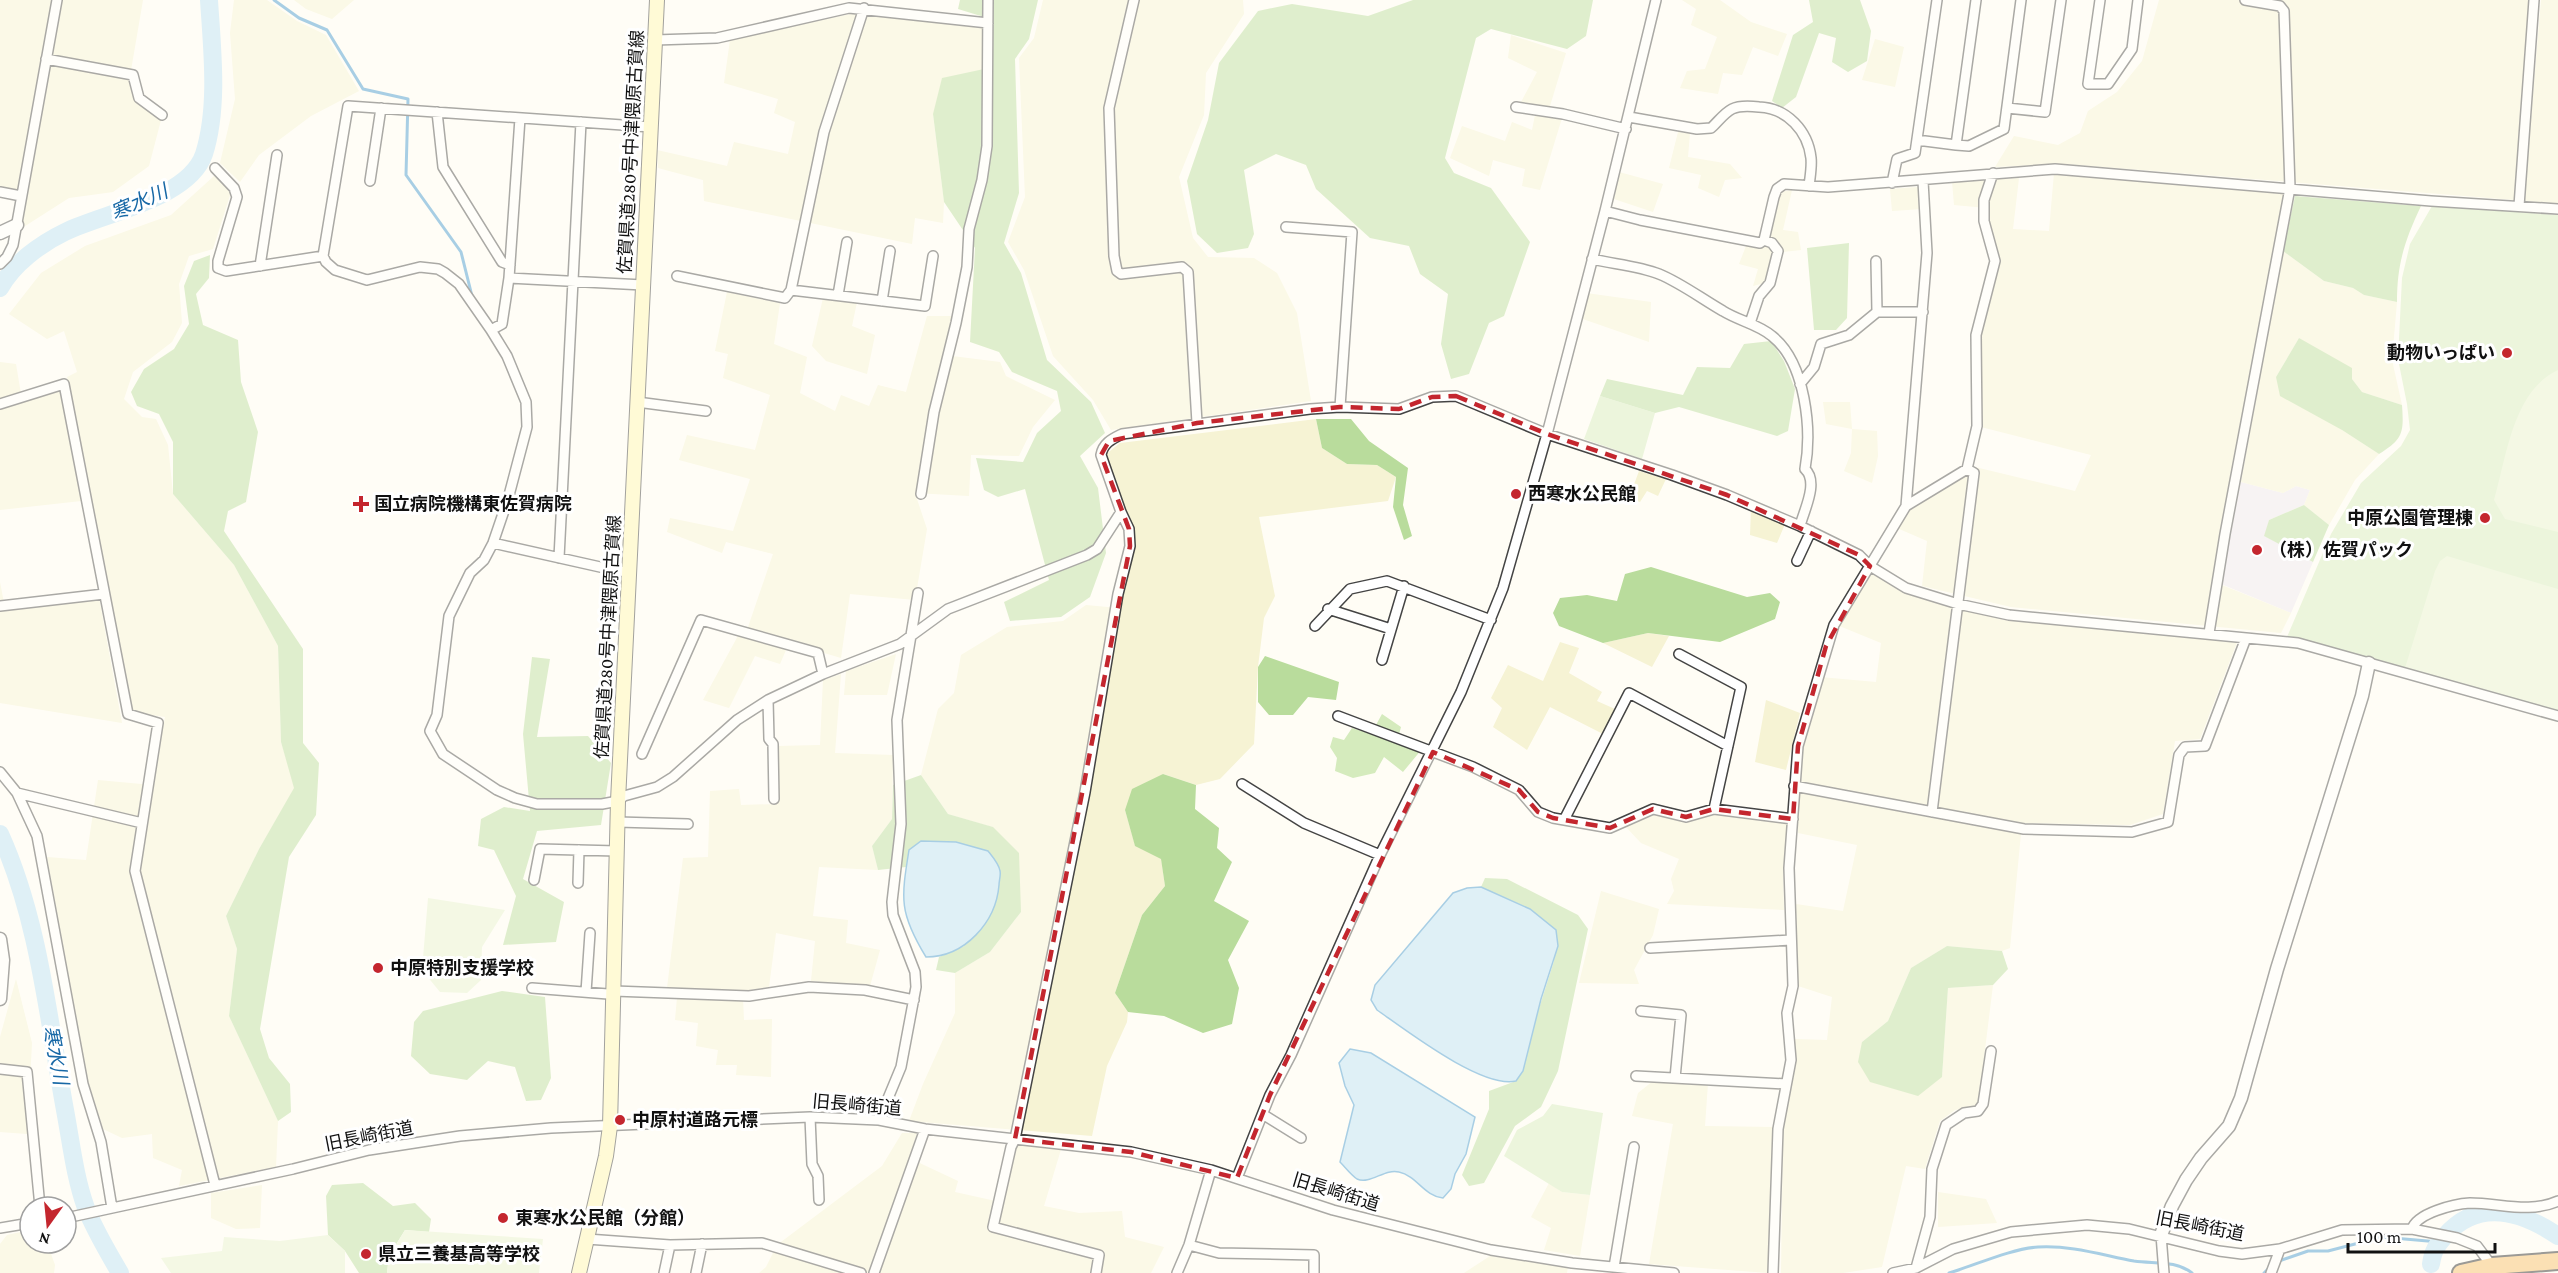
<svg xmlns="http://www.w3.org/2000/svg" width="2558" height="1273" viewBox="0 0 2558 1273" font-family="'Crimson Pro','Noto Sans JP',serif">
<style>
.industrial{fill:#eee6ef}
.farmland{fill:#f6f3d4}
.green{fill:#d5ebbd}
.forest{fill:#b9dc9c}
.pitch{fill:#e6f2cf}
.water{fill:#b9e0f7;stroke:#3f96cf;stroke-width:1.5}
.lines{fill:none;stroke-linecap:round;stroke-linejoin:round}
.stream{stroke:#3f96cf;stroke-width:3}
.river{stroke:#b9e0f7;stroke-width:18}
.minor-casing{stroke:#444;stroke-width:12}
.tertiary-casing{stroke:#444;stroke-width:15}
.secondary-casing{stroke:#333;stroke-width:16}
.trunk-casing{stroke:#222;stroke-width:20}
.minor{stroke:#fff;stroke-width:9}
.tertiary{stroke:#fff;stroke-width:12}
.secondary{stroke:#fff6b0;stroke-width:14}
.trunk{stroke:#f7bc64;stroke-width:16}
.marked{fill:none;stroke:#c4262e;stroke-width:4.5;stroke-dasharray:12 8;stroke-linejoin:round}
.poi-dot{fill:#c4262e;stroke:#fff;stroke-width:2}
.labels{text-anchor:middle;stroke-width:6;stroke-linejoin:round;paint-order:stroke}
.street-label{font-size:18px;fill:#111;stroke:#fff}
.poi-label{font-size:18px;font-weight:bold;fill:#111;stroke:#fff;text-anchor:start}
.water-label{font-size:20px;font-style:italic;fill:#1768a6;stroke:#fff}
</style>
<rect width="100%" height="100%" fill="#fffdf5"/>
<path class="industrial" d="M2241 482 2283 493 2296 486 2310 490 2304 505 2269 520 2265 536 2313 562 2291 613 2221 584Z"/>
<path class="farmland" d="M0 0H143L129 82 135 101 161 120 149 166 113 192 69 198 22 228 25 192 0 195Z
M234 0H267L297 21 326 35 359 91 311 116 259 155 240 182 220 163 235 99 230 33Z
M294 0H354L332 19 306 9Z
M1043 0H1243L1244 14 1206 73 1204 115 1179 177 1193 238 1208 257 1254 258 1277 273 1297 313 1311 401 1111 430 1093 400 1053 356 1024 270 1008 242 1025 197 1019 58 1034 38Z
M1682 0H1720L1751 22 1787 34 1778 56 1753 47 1742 75 1723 73 1718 94 1680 88 1687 71 1705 69 1717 37 1691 25 1696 9Z
M2159 0H2532L2515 200 2066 164 1995 167 2014 136 2058 145 2080 133 2088 111 2117 92 2142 61Z
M2541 0H2558V204L2524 201Z
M860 12 984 28V70L933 115 944 202 943 223 915 218 912 244 704 201 703 180 658 168 657 150 727 166 734 142 788 154 795 122 774 113 778 99 724 83 730 40Z
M1511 35 1566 53 1547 116 1562 118 1540 190 1522 186 1525 169 1493 160 1489 176 1450 158 1462 126 1505 141 1512 122 1532 130 1537 105 1521 102 1537 72 1508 58Z
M1875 39 1904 47 1895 87 1862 80Z
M1678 132 1690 133 1688 157 1730 164 1742 178 1725 180 1719 197 1698 188 1701 175 1669 168Z
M1619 172 1663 184 1653 212 1614 199Z
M2054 173 2285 194 2212 581 2291 613 2281 633 2011 607 1922 586 1927 541 1897 528 1911 504 1975 467 2075 491 2091 455 1981 427 1977 339 1998 271 1987 208 1954 205 1952 181 2019 178 2013 229 2049 231Z
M214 176 232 189 213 249 189 256 179 284 182 323 172 342 133 372 124 399 142 417 156 419 168 445 173 494 234 565 278 646 281 742 295 788 259 849 226 916 237 949 229 1016 278 1121 276 1167 179 1186 182 1170 153 1158 152 1134 122 1138 103 1129 86 1075 47 857 86 860 98 780 152 785 165 717 131 712 67 377 77 372 64 331 47 339 9 314 41 273 85 246 171 215Z
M1918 187 1922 209 1892 211 1890 189Z
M1792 190 1783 230 1798 232 1801 250 1774 253 1768 282 1753 286 1758 269 1739 264 1746 246H1765L1779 192Z
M2283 251 2324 281 2353 288 2364 295 2397 302 2392 360 2402 405 2362 392 2352 379 2299 338 2276 377 2342 430 2379 454 2355 480 2329 525 2304 505 2310 490 2296 486 2283 493 2241 482Z
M727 292 780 303 774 344 807 357 800 393 835 411 841 395 869 406 878 385 906 392 927 316H954L944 355 1000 362 1006 376 1055 400 1033 427 1019 456 971 455 969 496 915 493 927 529 915 600 850 594 841 658 747 630 773 554 726 542 722 553 667 532 670 518 733 531 750 479 679 460 687 435 755 450 770 395 723 378 728 354 715 351Z
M1586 293 1651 302 1649 342 1580 318Z
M823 298 857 302 852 326 875 335 867 374 826 361 812 346Z
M0 362 16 364 22 400 61 390 81 501 0 510Z
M1823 402H1850L1852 429 1877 431 1878 456 1872 483 1844 471 1851 453 1852 429 1826 424Z
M1316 419 1322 448 1347 464 1377 465 1396 477 1388 501 1259 517 1275 596 1264 618 1258 667 1254 744 1220 779 1196 785 1163 774 1125 810 1135 845 1161 858 1165 886 1142 915 1115 993 1128 1012 1127 1022 1107 1066 1092 1136 909 1121 923 1084 955 1013V973L990 952 1021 912 992 827 948 814 921 775 938 709 954 693 961 655 1007 627 1063 621 1086 605 1118 608 1134 537 1105 455 1120 443Z
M1639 471 1666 479 1658 496 1647 491 1640 502 1629 498Z
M1751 509 1785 524 1777 543 1750 535Z
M1873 572 1906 594 2004 620 2238 640 2200 739 2175 741 2163 814 2130 825 2022 823 2010 948 2002 951 1947 946 1911 968 1888 1021 1862 1042 1942 1077 1948 988 1993 985 1978 1106 1955 1110 1940 1121 1925 1169 1906 1166 1882 1267 1843 1273H1781L1783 1132 1795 1061V1039L1827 1040 1832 997 1798 986 1796 904 1843 911 1857 845 1798 833 1797 760 1820 677 1876 682 1881 643 1837 625Z
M0 582 4 603 98 592 122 723 0 703Z
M1648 633 1669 636 1652 667 1603 643Z
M739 634 786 650 780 664 755 656 729 708 703 700Z
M1560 642 1579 648 1569 673 1602 692 1597 701 1615 709 1603 734 1550 707 1527 750 1493 727 1502 708 1491 698 1508 665 1543 681Z
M896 654 887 695H844L846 671Z
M841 674 835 753 893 755 892 819 872 846 878 870 819 867 813 916 848 920 846 943 880 950 870 986 811 981 815 941 776 933 769 987 743 991 667 988 683 858 708 857 710 791 739 789 741 805 777 804 778 746 820 745 823 680Z
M1766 700 1800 713 1786 770 1755 762Z
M1652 812 1712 813 1789 822 1783 869 1784 910 1667 904 1674 891 1671 879 1679 859 1641 843 1625 826Z
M1601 891 1659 909 1653 935 1634 970 1639 984 1579 983Z
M16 979 32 1043 27 1134 0 1132V1037Z
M677 998 743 999 744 1020 772 1019 771 1077 736 1075 737 1065H716L718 1050 696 1046 698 1023 675 1020Z
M1653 1081 1708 1083 1705 1126 1773 1127 1768 1273 1649 1264 1673 1124 1632 1116 1638 1093Z
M902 1133H917L909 1158 958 1181 955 1192 1000 1202 1015 1144 1062 1146 1044 1206 1079 1213 1122 1211 1125 1237 1164 1247 1151 1273H759L766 1267 777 1245 882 1166Z
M1549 1183 1562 1192 1590 1195 1580 1256 1544 1250 1551 1228 1531 1217Z
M262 1185 260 1228 236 1229 211 1218V1193Z
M1938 1192 1986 1199 1997 1223 1938 1227Z
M30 1230V1243H47L55 1265 54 1273H0V1244L7 1235Z
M1490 1256 1568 1266 1567 1273H1464Z"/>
<path class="green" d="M2432 206 2558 215V710L2287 637 2331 534 2361 483 2401 446 2410 430 2407 404 2398 359 2402 278 2410 244Z
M1600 396 1655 413 1642 459 1584 439Z
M1382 714 1401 727 1397 742 1422 749 1403 772 1384 757 1375 773 1353 778 1335 771 1337 758 1330 747 1333 737 1344 740 1352 728 1371 734Z
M1552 1104 1603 1113 1590 1195 1562 1192 1504 1156 1517 1130 1543 1116Z"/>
<path class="forest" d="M960 0H1038L1029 39 1015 59 1019 193 1004 243 1021 273 1047 360 1091 402 1105 433 1080 456 1098 488 1106 553 1090 597 1061 617 1010 621 1004 602 1049 580 1025 489 998 497 984 490 976 458 1023 462 1037 433 1061 411 1057 391 1012 372 999 352 970 342 975 248 944 202 933 114 942 78 984 69V17L958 9Z
M1413 0H1593L1586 36 1567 49 1491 29 1476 38 1445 158 1454 173 1491 188 1530 242 1504 316 1489 323 1469 374 1451 379 1441 344 1448 294 1420 274 1409 246 1370 238 1316 189 1306 165 1276 154 1244 170 1254 234 1248 248 1217 253 1197 234 1187 181 1208 120 1219 63 1258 11 1292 4 1368 16Z
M1809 0H1860L1871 31 1867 61 1848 72 1832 62 1836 38 1819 33 1796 97 1782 108 1772 101 1793 35 1813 22Z
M2295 196 2421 206C2405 240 2397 263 2397 302L2364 295 2353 288 2324 281 2283 251Z
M1849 243 1847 318 1836 330H1814L1807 248Z
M210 255 209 278 196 294 203 325 238 340 241 382 258 432 246 502 228 511 224 531 303 649V743L319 763 316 815 289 857 260 1029 269 1058 290 1084 291 1112 278 1121 229 1016 237 949 226 916 259 849 294 788 281 742 278 646 234 565 173 494V442L159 414 137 406 131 392 144 369 174 349 189 324 184 286 194 261Z
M2299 338 2352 368V379L2362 392 2402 405C2404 433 2403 439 2379 454L2342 430 2280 396 2276 377Z
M1771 341 1784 361 1795 389 1788 431 1777 436 1679 407 1655 413 1600 396 1607 379 1683 395 1697 367 1730 368 1744 344Z
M1316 419H1351L1369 441 1408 468 1403 505 1412 536 1404 540 1393 507 1396 477 1377 465 1347 464 1322 448Z
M2304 505 2329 525 2313 562 2264 536 2269 520Z
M1651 567 1747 597 1770 593 1780 602 1775 619 1720 642 1648 633 1603 643 1559 626 1553 613 1560 598 1587 595 1617 601 1625 574Z
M1265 656 1339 682 1336 700 1308 697 1293 715H1269L1258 702V667Z
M532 657 550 659 537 737 588 736 611 763 601 825 537 831 523 879 564 902 556 942 503 945 516 896 494 850 478 846 481 819 504 807 530 811 523 734Z
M1163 774 1196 785 1195 809 1219 828 1217 848 1232 862 1214 901 1249 921 1228 960 1239 988 1232 1024 1203 1033 1164 1016 1128 1012 1115 993 1142 915 1165 886 1161 859 1135 846 1125 810 1132 789Z
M921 775 948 814 993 827 1019 853 1021 912 990 952 955 973 936 970 939 957 964 946 956 842 921 841 909 850 906 867 878 870 872 846 892 819 893 785Z
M1485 878 1507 879 1578 915 1588 929 1558 1071 1541 1107 1515 1126 1484 1183 1469 1186 1462 1175 1489 1109V1091L1516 1081 1554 961 1556 930 1530 909 1481 887Z
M1947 946 2002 951 2008 969 1993 985 1948 988 1942 1077 1918 1096 1870 1082 1858 1062 1862 1042 1888 1021 1911 968Z
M502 991 545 997 551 1078 541 1100 526 1101 515 1067 488 1061 467 1080 430 1074 411 1056 414 1022 423 1011Z
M363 1183 393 1206 415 1203 431 1219 429 1232 405 1230 389 1256 387 1273H359L345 1251 328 1235 326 1196 332 1185Z"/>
<path class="pitch" d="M2558 370V532L2505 519 2494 500C2507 455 2513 391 2558 370Z
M2447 556 2558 589V710L2405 668 2435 571 2440 561Z
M428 898 505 910 482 947 481 980 467 993 440 992 422 970Z
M405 1230 543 1239 539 1273H387L389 1256Z
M328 1235 345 1251V1273H171L161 1258 222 1251 224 1237 280 1241Z"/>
<path class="water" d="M921 841 956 842 988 851C992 856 999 864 1000 871 1001 875 999 881 999 885 996 922 965 957 926 957 899 913 901 899 909 850Z
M1481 887 1530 909 1556 930 1558 946 1541 999 1523 1071 1516 1081C1482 1089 1406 1030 1377 1010L1371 1000 1375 985 1453 893 1467 888Z
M1350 1049 1371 1053 1475 1117 1466 1154 1455 1174 1451 1189 1443 1198C1424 1196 1417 1176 1399 1172 1385 1168 1370 1185 1357 1179 1351 1175 1345 1167 1340 1162L1354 1105 1345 1086 1339 1063Z"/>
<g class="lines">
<path class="stream" d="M274 0 299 18 327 30 363 89 408 99 406 175 461 252 472 296
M2279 1261 2308 1251H2328L2382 1237 2439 1242
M1949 1273C1976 1265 2010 1249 2038 1247 2071 1245 2102 1255 2134 1261 2154 1264 2176 1260 2192 1273
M2264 1273 2271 1266"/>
<path class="river" d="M0 288C13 264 40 244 65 232 103 213 189 199 204 154 219 107 212 48 209 0
M0 834C39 920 48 1018 65 1110 71 1142 75 1178 86 1208 95 1231 108 1252 120 1273
M2431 1264C2433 1250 2437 1245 2445 1236 2478 1198 2521 1211 2558 1236"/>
<g class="minor-casing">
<path id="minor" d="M1134 0 1109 108 1114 256 1117 271 1121 274 1182 267 1188 272 1197 423
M2100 0 2088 84H2108L2132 49 2138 0
M655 40 717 38 849 8 988 23
M46 59 133 75 139 98 162 115
M1516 107 1563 114 1626 129
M2007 108 2045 112 2061 0
M437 112 443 167 502 262 510 265
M1629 117 1697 129 1711 128C1717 123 1724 113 1732 109 1740 105 1751 106 1759 107 1787 108 1808 131 1811 158 1812 167 1810 177 1809 186
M1917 140 1956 145 1976 0
M1956 145 1969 146 2004 129 2021 0
M215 168 234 188 237 197 218 261V268L226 271 323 256 348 106 651 127
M370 181 381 108
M1892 183 1897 159 1915 153 1937 0
M0 192 21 196
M2519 206 2534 0
M1605 211 1640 220 1760 243 1764 240 1774 197 1777 189 1784 184 1828 187 2055 169 2431 201 2558 209
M1286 227 1352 232 1340 407
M323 256 326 262 335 270 367 280 420 267 438 269 445 273 459 284 491 330 507 356 526 402 527 427 508 499 493 543 484 560 470 573 449 616 437 715 430 731 443 754 497 790 515 798 537 804H602L618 801 624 796 657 787 673 777 737 720 768 700 823 674 900 644 948 609 1087 555 1097 549 1121 512 1101 455C1103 443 1112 439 1122 434L1310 409 1340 407 1399 409 1432 397 1456 396 1547 434 1672 475 1727 495 1800 526 1859 555 1870 566 1906 588 1958 604 2009 615 2298 643 2558 716
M1592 259C1613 264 1639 266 1659 274 1681 283 1702 299 1723 311 1739 321 1758 324 1772 336 1806 363 1812 430 1805 469 1819 482 1804 510 1800 526
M1876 261 1877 312
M0 264 7 257 13 245 57 0
M260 266 277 155
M677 276 785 298 791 290 824 132 864 8
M509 278 643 285
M791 290 925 306 933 256
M838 295 847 242
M882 301 890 251
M1750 323 1759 296 1770 283 1778 251 1772 243 1764 240
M491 330 502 324 509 278 520 118
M1800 384 1814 367 1821 344 1849 335 1877 312H1923
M637 402 706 411
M0 404 64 384 128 714 158 723 135 871 215 1185
M1967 469 1977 426 1976 335 1995 261 1984 221V200L1993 173
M921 494 934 412 956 323 967 267 969 229 982 180 987 146 988 0
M1906 506 1967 469 1974 473 1932 812
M493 543 618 571 629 572
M559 558 581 122
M1797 561 1811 531
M0 606 104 594
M1328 609 1391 629
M1315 626 1350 589 1387 581 1491 620
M2209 633 2225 534 2290 188 2284 11 2280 6 2245 0
M1679 654 1741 687 1714 809
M1382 660 1404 586
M768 700 769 739 773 744 774 799
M1338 716 1473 767 1519 790 1538 812 1553 818 1610 828 1653 809 1686 817 1714 809 1793 819
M642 754 701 620 818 653 823 674
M0 772 17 793 37 836 83 1084 101 1142 112 1208
M1242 784 1304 823 1380 855
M1794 786 2024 829 2132 832 2168 822 2179 755 2185 747 2205 746 2246 638
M17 793 142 823
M1564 820 1629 693 1728 746
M618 822 688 824
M534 880 540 849 617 851
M578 883 579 850
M1650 948 1791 940
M532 988 608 994 614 991 749 996 809 987 865 990 914 1000
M586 992 590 933
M1641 1011 1681 1015 1675 1078
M0 1069 27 1072 40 1207
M1636 1076 1786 1084
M1264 1115 1301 1138
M810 1117 812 1164 818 1176 819 1200
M879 1120 901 1067 916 987 915 972 893 915 892 902 901 824 897 720 918 593
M1237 1178 1270 1095 1291 1055 1380 855 1461 692 1503 588 1547 434 1605 211 1656 0
M66 1218 293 1169 369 1150 460 1136 551 1128 810 1117 879 1120 925 1129 1131 1152 1211 1170 1333 1210 1491 1250 1572 1263 1674 1273
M0 1228 30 1223
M2412 1229C2417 1213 2454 1204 2470 1203 2500 1203 2529 1214 2558 1201
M2161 1235 2164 1273
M587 1239 670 1245 762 1243 861 1273
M1189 1245 1219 1253 1314 1255V1273
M1614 1267 1634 1147
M1916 1268 1930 1217 1932 1169 1946 1125 1964 1113 1978 1111 1983 1104 1991 1051
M664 1273 670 1245
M696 1273 702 1244
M874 1273 925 1129
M1096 1273 1099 1255 993 1227 1011 1147 1015 1139 1085 792 1118 594 1130 546 1129 529 1121 512
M1177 1273 1189 1245 1211 1170
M1773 1273 1778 1129 1791 1060 1787 1013 1793 986 1789 868 1798 746 1834 625 1906 506 1927 253 1923 181
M1893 1273 1916 1268 1953 1249 2011 1232 2087 1225 2129 1229 2219 1251 2242 1254 2280 1249 2342 1230 2412 1229 2457 1238 2477 1246 2492 1266
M2271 1273 2280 1249"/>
</g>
<g class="tertiary-casing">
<path id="tertiary" d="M0 233 17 225
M0 939 3 960 0 999
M2161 1235 2172 1206 2186 1180 2201 1158 2229 1126 2241 1098 2277 969 2362 696 2369 663"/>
</g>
<g class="secondary-casing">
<path id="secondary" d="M579 1273 606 1156 610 1126 618 801 657 0"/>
</g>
<g class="trunk-casing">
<path id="trunk" d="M2461 1273 2492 1266 2558 1261"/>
</g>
<use href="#minor" class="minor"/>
<use href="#tertiary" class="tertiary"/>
<use href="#secondary" class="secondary"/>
<use href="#trunk" class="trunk"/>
</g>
<path d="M0 0H2558V1273H0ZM1456 396 1547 434 1727 495 1859 555 1870 566 1826 646 1798 746 1793 819 1714 809 1686 817 1653 809 1610 828 1553 818 1538 812 1519 790 1433 752 1270 1095 1237 1178 1131 1152 1015 1139 1130 546 1129 529 1101 455 1109 441 1197 423 1340 407 1399 409 1432 397Z" fill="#fffdf5" fill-opacity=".55" fill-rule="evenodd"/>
<path class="marked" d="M1456 396 1547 434 1727 495 1859 555 1870 566 1826 646 1798 746 1793 819 1714 809 1686 817 1653 809 1610 828 1553 818 1538 812 1519 790 1433 752 1270 1095 1237 1178 1131 1152 1015 1139 1130 546 1129 529 1101 455 1109 441 1197 423 1340 407 1399 409 1432 397Z"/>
<g class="poi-dot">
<circle cx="2507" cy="353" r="6"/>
<circle cx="1516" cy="494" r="6"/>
<path d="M358 495h6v6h6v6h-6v6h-6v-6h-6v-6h6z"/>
<circle cx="2485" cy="518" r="6"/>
<circle cx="2257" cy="550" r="6"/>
<circle cx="378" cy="968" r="6"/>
<circle cx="620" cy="1120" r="6"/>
<circle cx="503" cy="1218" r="6"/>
<circle cx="366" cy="1254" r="6"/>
</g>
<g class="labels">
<g class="street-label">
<text transform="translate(631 152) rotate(-87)" y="6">佐賀県道280号中津隈原古賀線</text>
<text transform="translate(608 637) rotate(-87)" y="6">佐賀県道280号中津隈原古賀線</text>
<text transform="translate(857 1105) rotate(5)" y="6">旧長崎街道</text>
<text transform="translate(369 1136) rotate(-11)" y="6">旧長崎街道</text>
<text transform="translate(1336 1192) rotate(17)" y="6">旧長崎街道</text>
<text transform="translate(2200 1226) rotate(11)" y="6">旧長崎街道</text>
</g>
<g class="poi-label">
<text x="2495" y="359" text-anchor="end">動物いっぱい</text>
<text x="1528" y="500">西寒水公民館</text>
<text x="374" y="510">国立病院機構東佐賀病院</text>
<text x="2473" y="524" text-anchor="end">中原公園管理棟</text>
<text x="2269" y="556">（株）佐賀パック</text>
<text x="390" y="974">中原特別支援学校</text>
<text x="632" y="1126">中原村道路元標</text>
<text x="515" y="1224">東寒水公民館（分館）</text>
<text x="378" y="1260">県立三養基高等学校</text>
</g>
<g class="water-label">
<text transform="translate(139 202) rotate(-24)" y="7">寒水川</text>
<text transform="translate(56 1055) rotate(79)" y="7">寒水川</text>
</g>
</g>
<g transform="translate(48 1225) rotate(195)"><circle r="28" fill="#ffffff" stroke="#a0a0a0" stroke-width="1.5"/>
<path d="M0-4.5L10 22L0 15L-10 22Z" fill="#c4262e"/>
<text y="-9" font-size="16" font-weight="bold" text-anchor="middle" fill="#111111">N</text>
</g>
<path d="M2348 1243v9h147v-9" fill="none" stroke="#111111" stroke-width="3"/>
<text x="2357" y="1243" font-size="18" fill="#111111" stroke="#ffffff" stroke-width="4.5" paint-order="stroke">100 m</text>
</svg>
